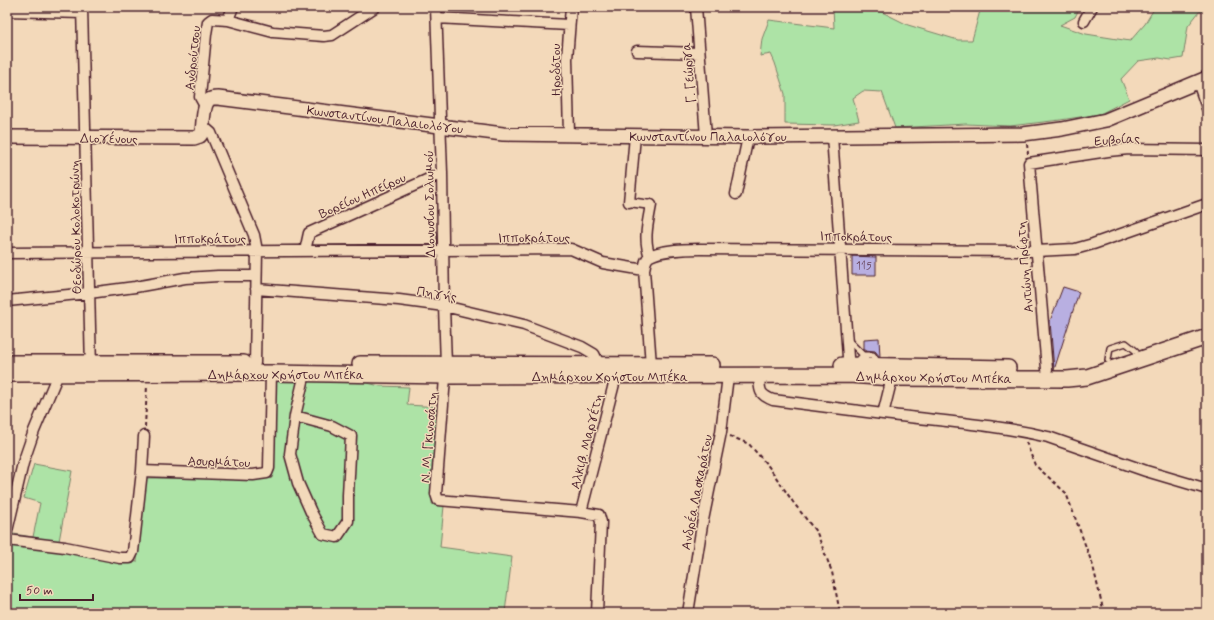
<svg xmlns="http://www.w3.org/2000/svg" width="1214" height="620" viewBox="0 0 1214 620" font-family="Mynerve,sans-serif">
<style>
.green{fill:#ade3a6;stroke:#7c8168}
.building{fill:#b8afe1;stroke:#4a1f2b}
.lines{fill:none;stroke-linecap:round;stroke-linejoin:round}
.service-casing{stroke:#4a1f2b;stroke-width:8}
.pedestrian-casing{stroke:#4a1f2b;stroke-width:11}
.minor-casing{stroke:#4a1f2b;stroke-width:13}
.tertiary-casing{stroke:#4a1f2b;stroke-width:16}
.secondary-casing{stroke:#4a1f2b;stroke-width:18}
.path{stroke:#4a1f2b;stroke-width:2;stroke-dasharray:4 3;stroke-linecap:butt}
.service{stroke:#f3d9ba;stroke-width:5}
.pedestrian{stroke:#f3d9ba;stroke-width:8}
.minor{stroke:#f3d9ba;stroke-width:10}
.tertiary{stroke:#f3d9ba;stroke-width:13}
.secondary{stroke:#f3d9ba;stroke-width:15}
.labels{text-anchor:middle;stroke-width:3;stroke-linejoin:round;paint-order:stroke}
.number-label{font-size:11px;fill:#664358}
.street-label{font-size:13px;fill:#4a1f2b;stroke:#f3d9ba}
</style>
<rect width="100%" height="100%" fill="#f3d9ba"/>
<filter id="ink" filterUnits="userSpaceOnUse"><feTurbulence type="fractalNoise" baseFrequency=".025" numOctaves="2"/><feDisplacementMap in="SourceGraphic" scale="8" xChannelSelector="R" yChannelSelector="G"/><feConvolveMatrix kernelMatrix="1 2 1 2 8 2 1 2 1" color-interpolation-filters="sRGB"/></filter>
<g filter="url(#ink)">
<path class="green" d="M833 7H876L878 10 908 25 958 40H972L981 7H1080L1075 17 1060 25 1086 34 1130 41 1145 24 1155 7H1207V11L1199 12 1188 26 1183 58 1171 60 1159 58 1138 61 1121 79 1129 99 1100 114 1060 120 1010 126 966 124 895 128 882 92 863 91 853 98 859 121 834 125 785 124V94L775 63 771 54 760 56 762 39 769 20 834 28Z
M275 381 363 382 380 386 409 387 407 405 440 407 432 504 444 506 440 547 512 557 505 612 510 613H7V533L33 537 40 503 24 498 34 464 72 471 59 541 127 554 130 561 137 562 142 478H272Z"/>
<path class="building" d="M852 256 876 257V275H852Z
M1063 287 1079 292 1054 370 1050 321Z
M879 338 880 357 875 351 864 350V339Z"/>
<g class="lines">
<g class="service-casing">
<path id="service" d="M848 340 863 355
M1108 360 1110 348 1126 343 1136 351
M857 362 863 355H873L879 364"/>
</g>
<g class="pedestrian-casing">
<path id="pedestrian" d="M629 202 651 205"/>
</g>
<g class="minor-casing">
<path id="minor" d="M82 7 91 368
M436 7 442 173 444 306 446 365 436 494 438 500 581 512 599 515 601 522 597 613
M696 7 706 136
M7 11 82 13
M437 18 569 25
M228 20 273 32 324 36 332 35 375 7
M1084 21 1092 7
M637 51 699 53
M1198 82 1207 108
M205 106 200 97 206 34 208 22 212 19 228 20 233 7
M203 126 211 133 254 235 257 251 255 363
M569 134 567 59 571 7
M832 136 849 371
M736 194 748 137
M629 202 635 136
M305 251 309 233 442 173
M7 253 571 249 603 263 644 270C645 265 645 259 650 256 661 250 688 249 700 249L1036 251 1075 249 1093 244 1207 204
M650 256C643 240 648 222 651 205
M644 270 651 365
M256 289 399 300 444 306 524 325 582 347 594 354 597 360V365
M7 301 89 293 135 287 185 278 218 276H256
M1047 369 1029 163 1108 151 1129 149 1207 150
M759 376C760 390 758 394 773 400L883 414
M892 378 883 414C938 421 994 424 1048 437L1146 471 1207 489
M295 416 332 426 351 436 348 495V521L337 537 323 534 311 512 298 483 290 454 295 416 305 373
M142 471 253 475 267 473 269 468 271 373
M581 512 616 376
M7 531 23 463 34 431 58 374
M7 540 65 547 120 558H130L133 552 142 471 144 436
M688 613 702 525 721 432 728 376"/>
</g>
<g class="tertiary-casing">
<path id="tertiary" d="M7 137 194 138 200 136 202 133C203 125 203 105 209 100 211 98 215 98 218 98L503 134 748 137 1023 134 1062 129 1106 120 1207 78"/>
</g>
<g class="secondary-casing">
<path id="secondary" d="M7 363H244
M360 364 712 365
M842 365 1008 368
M7 374 271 373 446 376 849 375 892 378 1067 379 1087 377 1207 337"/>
</g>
<path class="path" d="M1027 144 1028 154
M145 427 147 385
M730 436 749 444 769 467 793 502 817 533 832 572 840 613
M1026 442 1035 465 1066 493 1093 566 1104 613"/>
<use href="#service" class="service"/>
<use href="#pedestrian" class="pedestrian"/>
<use href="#minor" class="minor"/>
<use href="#tertiary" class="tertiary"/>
<use href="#secondary" class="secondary"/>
</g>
</g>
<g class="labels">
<g class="number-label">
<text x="864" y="269">115</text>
</g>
<g class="street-label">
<text transform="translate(192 58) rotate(-84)" y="5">Ανδρούτσου</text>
<text transform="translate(555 70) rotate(-90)" y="5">Ηροδότου</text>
<text transform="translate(688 73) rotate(-95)" y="5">Γ. Γεώργα</text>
<text transform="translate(385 119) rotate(7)" y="5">Κωνσταντίνου Παλαιολόγου</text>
<text x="708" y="141">Κωνσταντίνου Παλαιολόγου</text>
<text transform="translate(109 138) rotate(1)" y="5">Διογένους</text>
<text transform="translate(1117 139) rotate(-4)" y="5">Ευβοίας</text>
<text transform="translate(362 195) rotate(-24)" y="5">Βορείου Ηπείρου</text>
<text transform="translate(429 204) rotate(-91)" y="5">Διονυσίου Σολωμού</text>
<text transform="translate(75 227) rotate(-91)" y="5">Θεοδώρου Κολοκοτρώνη</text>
<text transform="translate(856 236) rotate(1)" y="5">Ιπποκράτους</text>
<text x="534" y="242">Ιπποκράτους</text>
<text x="210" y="243">Ιπποκράτους</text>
<text transform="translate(1024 267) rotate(-95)" y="5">Αντώνη Πρίφτη</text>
<text transform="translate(437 293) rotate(9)" y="5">Πηγής</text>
<text x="286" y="379">Δημάρχου Χρήστου Μπέκα</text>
<text x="610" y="381">Δημάρχου Χρήστου Μπέκα</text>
<text transform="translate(934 377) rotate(1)" y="5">Δημάρχου Χρήστου Μπέκα</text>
<text transform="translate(428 437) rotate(-85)" y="5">Ν. Μ. Γκινοσάτη</text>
<text transform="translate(586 441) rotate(-76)" y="5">Αλκιβ. Μαργέτη</text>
<text transform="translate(219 461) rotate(2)" y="5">Ασυρμάτου</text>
<text transform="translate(696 492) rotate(-79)" y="5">Ανδρέα Λασκαράτου</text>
</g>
</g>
<rect width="1214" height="620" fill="none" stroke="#f3d9ba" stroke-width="24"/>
<rect x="12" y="12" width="1190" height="596" fill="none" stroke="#4a1f2b" stroke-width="1.5" filter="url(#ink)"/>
<path d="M20 594v6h73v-6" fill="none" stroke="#4a1f2b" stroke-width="2"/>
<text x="26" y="594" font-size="12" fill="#4a1f2b" stroke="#f3d9ba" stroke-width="3" paint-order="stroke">50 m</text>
</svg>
